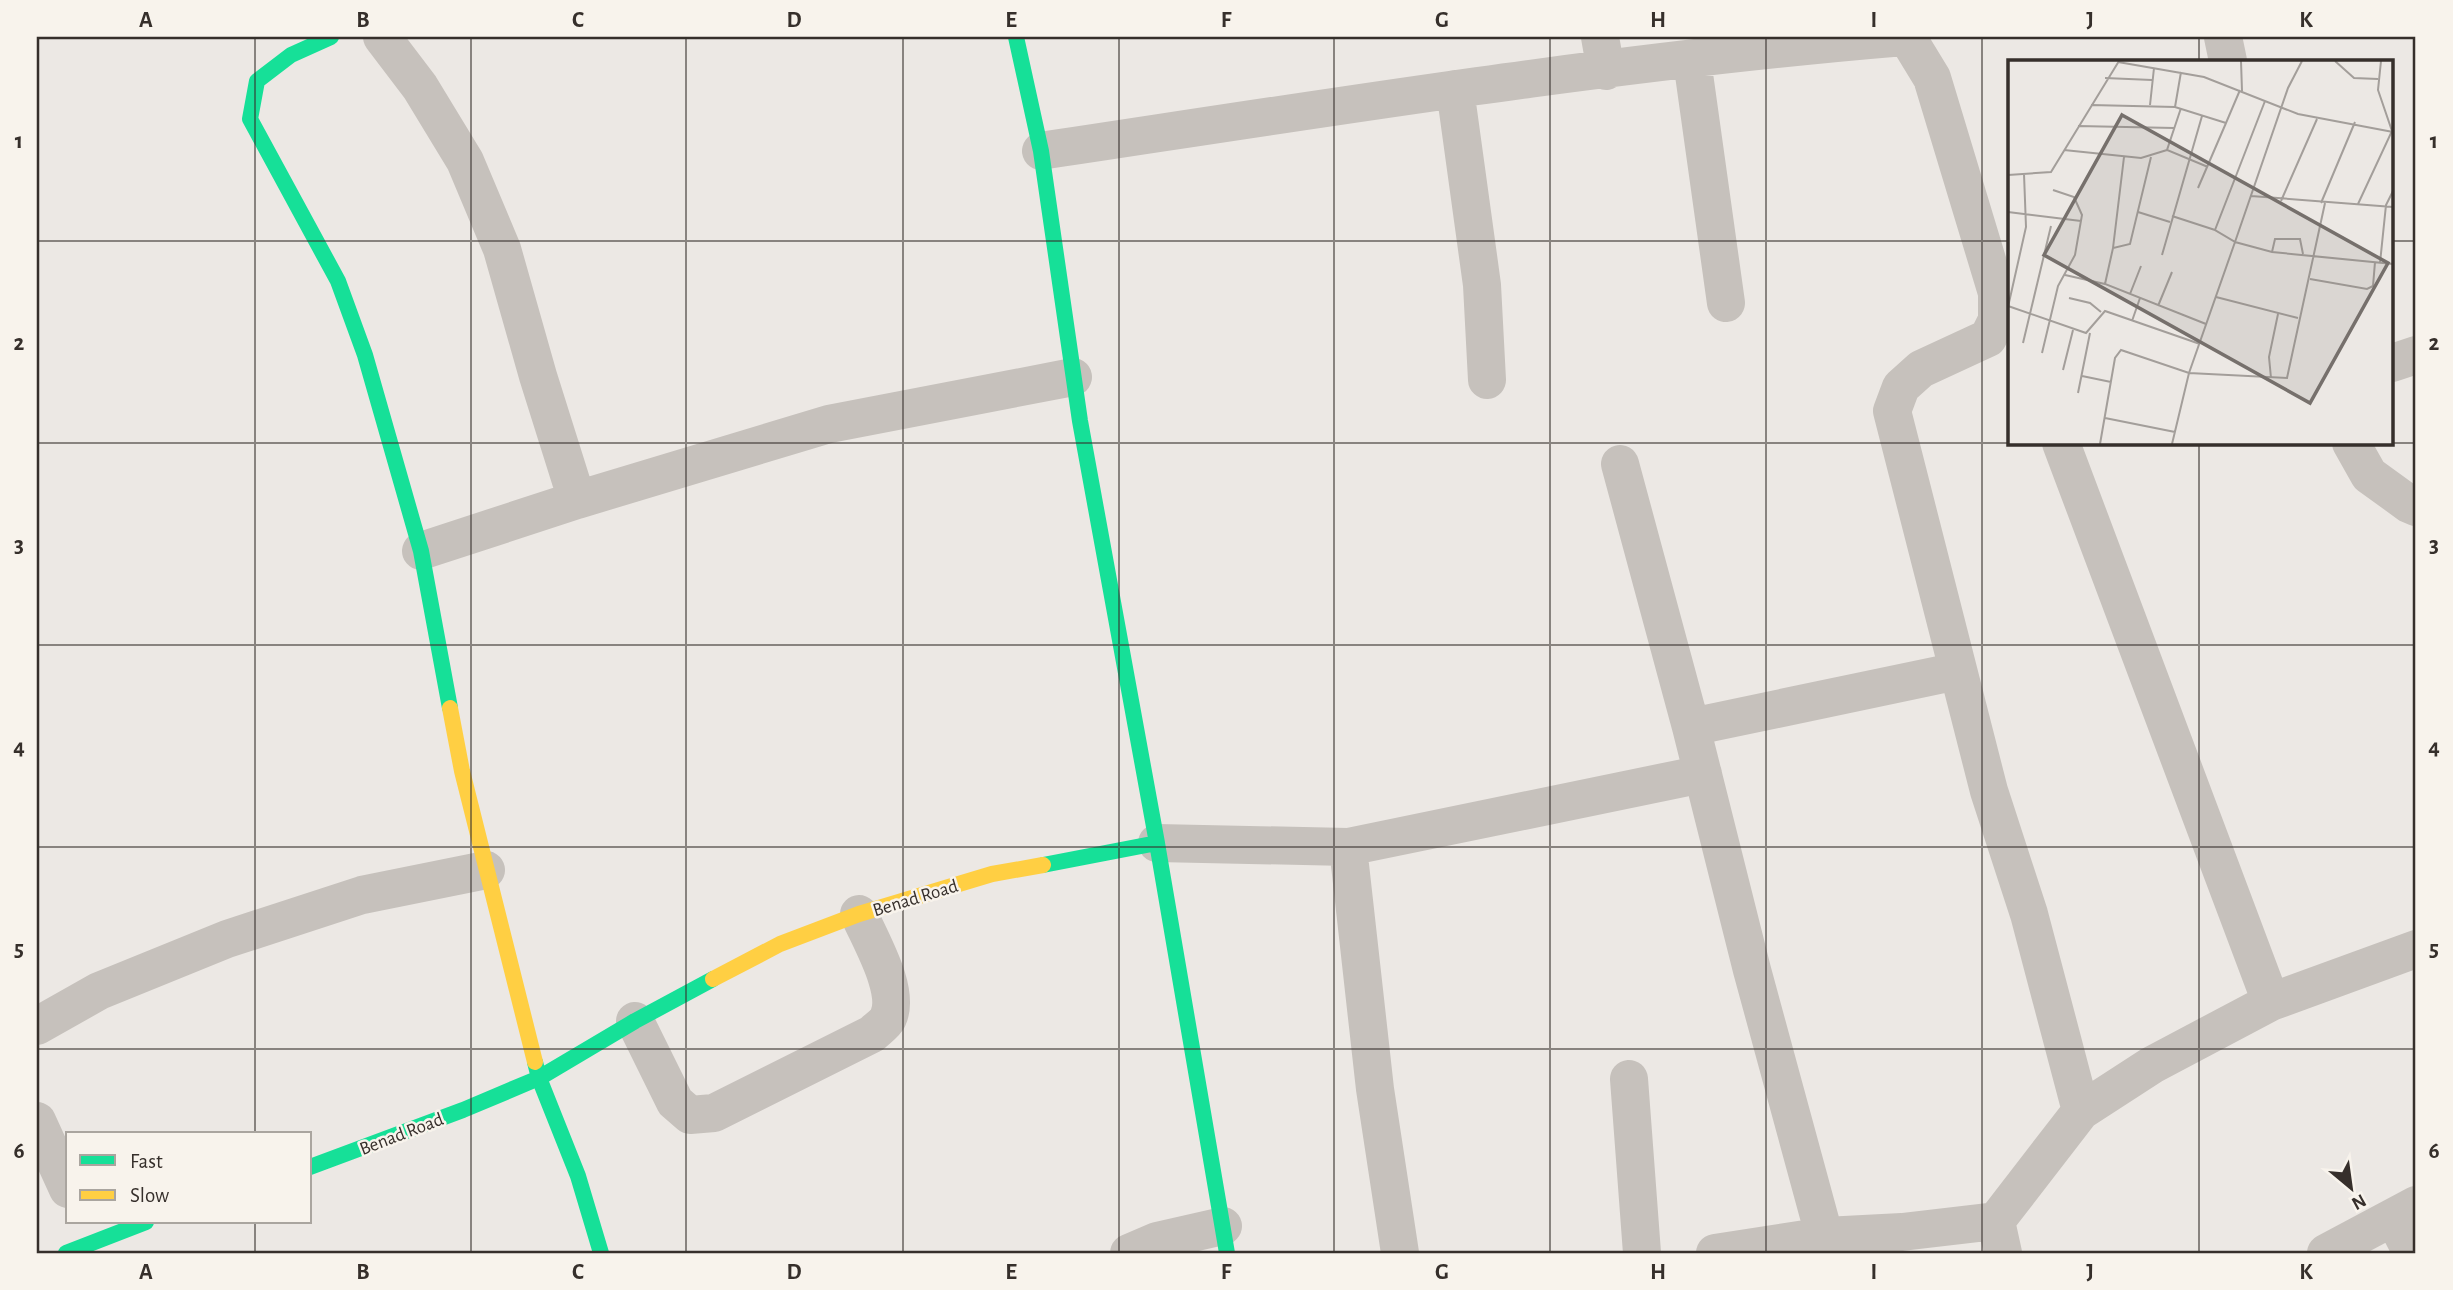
<svg xmlns="http://www.w3.org/2000/svg" width="2453" height="1290" viewBox="0 0 2453 1290" font-family="'Alegreya Sans',sans-serif">
<style>
.lines{fill:none;stroke-linecap:round;stroke-linejoin:round}
.street{stroke:#c6c1bc;stroke-width:38}
.fast{stroke:#16e098;stroke-width:16}
.slow{stroke:#ffcf43;stroke-width:16}
.grid{fill:none;stroke:#362f2b;stroke-width:2;stroke-opacity:0.55}
.labels{text-anchor:middle;stroke-width:5;stroke-linejoin:round;paint-order:stroke}
.street-label{font-size:19px;fill:#362f2b;stroke:#f8f3ec}
.inset-road{fill:none;stroke:#a39e9a;stroke-width:2}
.view{fill:#76706c;fill-opacity:0.15;stroke:#76706c;stroke-width:3.5}
.inset-edge{fill:none;stroke:#362f2b;stroke-width:3.5}
.neatline{fill:none;stroke:#362f2b;stroke-width:2.5}
.grid-label{font-size:23px;text-anchor:middle;font-weight:bold;fill:#362f2b}
</style>
<rect width="100%" height="100%" fill="#ece8e4"/>
<g class="lines">
<path class="street" d="M382 37 420 87 465 161 502 249 538 376 577 500
M1600 37 1606 71
M1907 37 1932 78 1997 293V320L1988 338 1921 369 1901 387 1892 411 1989 791 2029 914 2081 1111
M2223 37 2228 61
M1692 60 1726 303
M1455 89 1482 285 1487 380
M1041 151C1327 108 1615 61 1904 37
M2392 363 2416 355
M2061 443 2271 1002
M2351 443 2369 475 2409 504 2416 507
M1620 464 1691 727 1752 970 1829 1253
M421 551 577 500 829 424 1073 377
M1691 727 1958 671
M1157 843 1348 847 1375 1089 1400 1253
M1348 847 1703 774
M635 1021 675 1102 690 1115 714 1113 872 1034C877 1029 885 1024 888 1018 901 991 870 940 859 914
M37 1026 99 991 227 939 362 895 486 870
M1629 1079 1642 1253
M37 1121 68 1189
M2394 1218 2412 1253
M1996 1221 2081 1111 2152 1065 2271 1002 2416 949
M1129 1253 1157 1241 1223 1226
M1715 1253 1825 1236 1902 1232 1996 1221 2003 1253
M2326 1253 2416 1205"/>
<path class="fast" d="M331 37 291 55 257 81 250 119 338 281 365 355 421 551 450 708
M1016 37 1041 151 1080 421 1157 843
M1043 865 1157 843 1227 1253
M535 1062 539 1078 578 1176 601 1253
M310 1167 463 1110 539 1078 635 1021 713 979
M66 1253 146 1222"/>
<path class="slow" d="M450 708 462 771 535 1062
M713 979 780 944 859 914 992 874 1043 865"/>
</g>
<path class="grid" d="M255 37V1134M471 37V1253M686 37V1253M903 37V1253M1119 37V1253M1334 37V1253M1550 37V1253M1766 37V1253M1982 37V1253M2199 37V61M37 241H2010M2392 241H2416M37 443H2416M2199 443V1253M37 645H2416M37 847H2416M37 1049H2416M255 1222V1253"/>
<g class="labels">
<g class="street-label">
<text transform="translate(915 897) rotate(-17)" y="7">Benad Road</text>
<text transform="translate(401 1133) rotate(-21)" y="7">Benad Road</text>
</g>
</g>
<g transform="translate(2008 60)">
<rect width="385" height="385" fill="#ece8e4"/>
<path class="inset-road" d="M233 1 234 31M294 1 280 28 227 182 264 192 385 204M327 1 346 18 370 19M110 2 196 17 290 54 385 72M97 18 144 20M83 45 167 47 218 63 232 30M142 45 146 8M167 47 173 12M173 48 159 90 200 107M70 66 166 68M56 90 133 98 159 90M143 97 122 184 105 188 97 224 198 264M0 115 43 112 111 1M190 128 218 63M243 136 385 147M273 141 309 59M313 143 347 62M350 144 384 71 370 30 373 1M0 152 73 161M130 152 162 162M164 156 207 170M105 188 116 97M264 192 267 179H292L295 194M154 195 194 56M372 203 378 145 385 131M57 215 97 224M302 219 359 229 365 226 367 202M122 234 133 206M208 237 290 258M61 238 82 243 93 252M0 246 78 273 97 251 192 284M150 246 164 212M0 247 18 167 16 114M124 261 132 238M15 283 43 166M34 293 50 226 67 195 74 155 66 137 45 130M55 310 65 270M74 316 103 322M263 318 261 297 270 254M70 333 82 273M97 358 167 372M92 384 107 298 113 290 181 313 279 318 317 143M164 384 181 313 227 182 207 170 257 41"/>
<path class="view" d="M114 55 380 203 302 343 36 195Z"/>
<rect width="385" height="385" class="inset-edge"/>
</g>
<rect width="2453" height="1290" fill="none" stroke="#f8f3ec" stroke-width="77"/>
<rect x="66" y="1132" width="245" height="91" fill="#f8f3ec" stroke="#aaa59f" stroke-width="2"/>
<rect x="80" y="1155" width="35" height="10" fill="#16e098" stroke="#aaa59f" stroke-width="2"/>
<text x="130" y="1168" font-size="21" fill="#362f2b">Fast</text>
<rect x="80" y="1190" width="35" height="10" fill="#ffcf43" stroke="#aaa59f" stroke-width="2"/>
<text x="130" y="1202" font-size="21" fill="#362f2b">Slow</text>
<g transform="translate(2351 1188) rotate(151)" stroke="#f8f3ec" stroke-width="5" paint-order="stroke">
<path d="M0-5L12 26L0 18L-12 26Z" fill="#362f2b"/>
<text y="-10" font-size="19" font-weight="bold" text-anchor="middle" fill="#362f2b">N</text>
</g>
<rect x="38" y="38" width="2376" height="1214" class="neatline"/>
<g class="grid-label">
<text x="146" y="27">A</text>
<text x="363" y="27">B</text>
<text x="578" y="27">C</text>
<text x="794" y="27">D</text>
<text x="1011" y="27">E</text>
<text x="1226" y="27">F</text>
<text x="1442" y="27">G</text>
<text x="1658" y="27">H</text>
<text x="1874" y="27">I</text>
<text x="2090" y="27">J</text>
<text x="2306" y="27">K</text>
<text x="19" y="148">1</text>
<text x="2434" y="148">1</text>
<text x="19" y="350">2</text>
<text x="2434" y="350">2</text>
<text x="19" y="552">3</text>
<text x="2434" y="552">3</text>
<text x="19" y="754">4</text>
<text x="2434" y="754">4</text>
<text x="19" y="956">5</text>
<text x="2434" y="956">5</text>
<text x="19" y="1158">6</text>
<text x="2434" y="1158">6</text>
<text x="146" y="1279">A</text>
<text x="363" y="1279">B</text>
<text x="578" y="1279">C</text>
<text x="794" y="1279">D</text>
<text x="1011" y="1279">E</text>
<text x="1226" y="1279">F</text>
<text x="1442" y="1279">G</text>
<text x="1658" y="1279">H</text>
<text x="1874" y="1279">I</text>
<text x="2090" y="1279">J</text>
<text x="2306" y="1279">K</text>
</g>
</svg>
